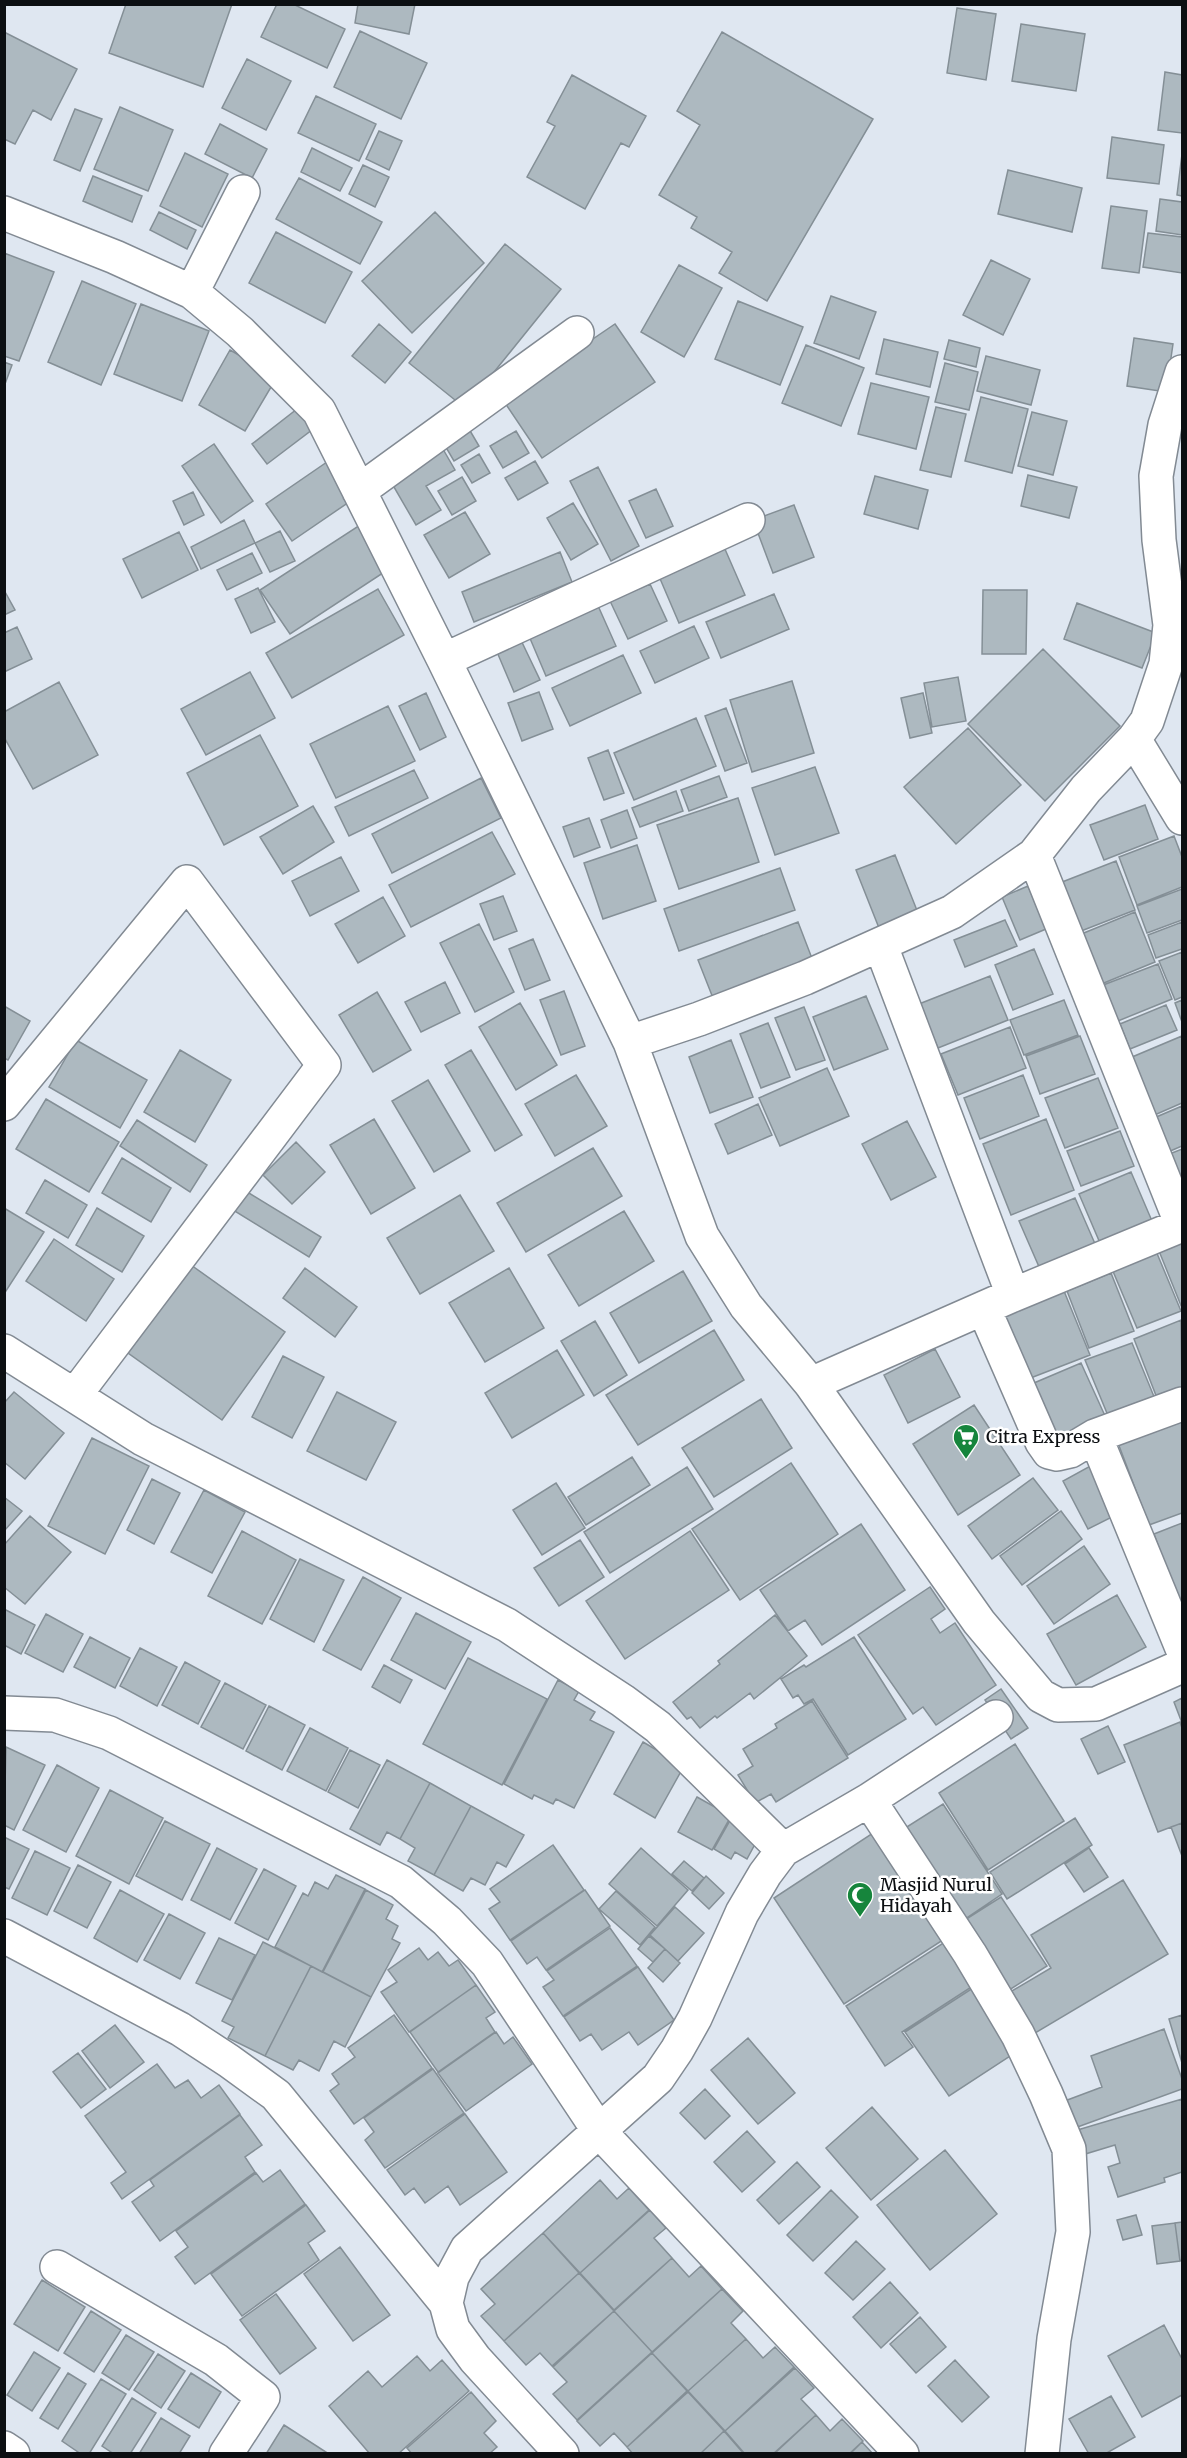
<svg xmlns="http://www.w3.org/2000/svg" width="1187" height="2458" viewBox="0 0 1187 2458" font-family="Merriweather,serif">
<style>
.building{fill:#adb9c0;stroke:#848f96;stroke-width:1.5}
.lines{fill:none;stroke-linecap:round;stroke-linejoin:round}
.street-casing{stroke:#828a93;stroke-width:36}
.street{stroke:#fff;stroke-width:33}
.labels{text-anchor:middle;stroke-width:5;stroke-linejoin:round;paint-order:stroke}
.poi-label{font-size:18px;fill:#0c0f12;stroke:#fff;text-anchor:start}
</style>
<rect width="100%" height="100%" fill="#dfe7f1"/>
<path class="building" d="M126 4H232L203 87 109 53Z
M277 4H293L345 29 327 68 261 37Z
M358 4H415L409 34 355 23Z
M957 8 996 14 986 80 947 73Z
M1021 24 1085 34 1076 91 1012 81Z
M360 31 427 63 401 119 334 87Z
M4 32 77 69 51 120 33 110 15 144 4 139Z
M722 32 873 119 767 301 719 273 732 252 691 228 697 217 659 195 700 125 677 111Z
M247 59 291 81 266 130 222 108Z
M1165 72 1182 75V133L1158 130Z
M572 75 646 116 629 147 621 143 585 209 527 177 555 126 547 122Z
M316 96 376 124 359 161 298 133Z
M120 107 173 130 148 191 94 169Z
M75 109 102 119 80 171 54 160Z
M220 124 267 149 252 178 205 154Z
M379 131 402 141 389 170 366 159Z
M1112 137 1164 145 1159 184 1107 178Z
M312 148 352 168 340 191 301 172Z
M185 153 228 174 202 227 160 206Z
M1182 154V196L1177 195Z
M363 165 389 177 375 207 349 194Z
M1008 170 1082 188 1072 232 998 214Z
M93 176 142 196 132 222 83 201Z
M299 178 382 222 360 264 276 219Z
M1160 199 1182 202V235L1156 231Z
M1111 206 1147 211 1139 273 1102 268Z
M159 212 196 230 187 249 150 230Z
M435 212 484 263 412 333 362 281Z
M276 232 352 272 325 323 249 283Z
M1148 233 1182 237V273L1143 267Z
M505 244 561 289 465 408 409 363Z
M4 253 54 272 19 361 4 356Z
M991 260 1030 279 1003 335 963 315Z
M679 265 722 288 684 357 641 332Z
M82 281 136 304 101 385 48 362Z
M831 296 876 312 859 359 814 343Z
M738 301 803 327 780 385 715 359Z
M141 304 209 331 182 401 114 374Z
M379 324 411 352 385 383 352 356Z
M615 324 655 382 542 458 503 400Z
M1134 338 1173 344 1166 392 1127 386Z
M884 339 938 352 930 387 876 374Z
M949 340 980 348 976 367 944 359Z
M806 345 864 368 841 426 782 403Z
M230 350 277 377 245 431 199 405Z
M986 356 1040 370 1031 405 977 391Z
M4 362 12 365 5 384H4Z
M945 363 978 372 969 410 935 402Z
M871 383 929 397 916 449 858 434Z
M981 397 1028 409 1012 473 965 461Z
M306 402 321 423 267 464 252 444Z
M936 407 966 414 951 477 920 470Z
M1032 412 1067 421 1053 475 1018 466Z
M469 429 479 446 454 461 444 444Z
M516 431 529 453 503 468 490 446Z
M214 444 253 501 221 523 182 466Z
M440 444 455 470 426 486 441 510 416 525 387 475Z
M479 454 490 473 472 483 461 465Z
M535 461 548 483 518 500 505 478Z
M327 462 352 500 292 541 266 504Z
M598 467 639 546 611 561 570 481Z
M1028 475 1077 487 1069 518 1021 506Z
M875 476 928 490 918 529 864 514Z
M462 477 476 501 452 515 438 491Z
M656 489 673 526 646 538 629 501Z
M193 492 204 515 184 525 173 501Z
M573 503 598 544 571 560 547 518Z
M794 505 814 557 773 573 753 520Z
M465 512 490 554 449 578 424 535Z
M244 520 255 543 201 569 191 547Z
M360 525 389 569 290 634 260 590Z
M280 531 295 561 270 572 255 543Z
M179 532 198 570 142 598 123 559Z
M721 540 745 595 679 623 655 567Z
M560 552 572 582 474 622 462 592Z
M252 553 262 573 227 590 217 570Z
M650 584 667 621 628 639 610 601Z
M258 588 275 622 251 633 235 599Z
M378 589 404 635 292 698 266 653Z
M4 590 15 610 4 615Z
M983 590H1027L1026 654H982Z
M774 594 789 629 721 658 706 622Z
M595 599 616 646 546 676 526 629Z
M1077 603 1156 633 1142 668 1064 639Z
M694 626 709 658 655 683 640 651Z
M17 627 32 659 4 672V633Z
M518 634 540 680 514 692 494 645Z
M1043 649 1120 726 1045 801 968 724Z
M623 655 641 693 570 726 552 688Z
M250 672 275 718 206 755 181 709Z
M958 677 966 721 932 727 924 683Z
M792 681 814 753 752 772 730 700Z
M59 682 98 755 33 789 4 737V712Z
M539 692 553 729 522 741 508 703Z
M426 693 446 737 420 750 399 706Z
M923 693 932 733 910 738 901 698Z
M388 706 415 761 336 798 310 744Z
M726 708 747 763 725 771 705 716Z
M696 718 716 766 634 800 614 753Z
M968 728 1021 785 956 844 904 787Z
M260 735 298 806 224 845 187 773Z
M608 750 624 793 604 800 588 758Z
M815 767 839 833 775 855 752 788Z
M414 770 428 798 349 836 335 807Z
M719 776 727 797 689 811 681 790Z
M481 778 501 818 392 873 372 834Z
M676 791 683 811 640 827 632 808Z
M738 798 759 862 679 889 657 825Z
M1145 805 1158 839 1104 860 1090 825Z
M313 806 334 842 283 874 260 837Z
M627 810 637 838 611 848 601 820Z
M589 818 600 847 574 857 563 827Z
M492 832 515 874 411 927 389 885Z
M1174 836 1182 857V887L1137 905 1119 857Z
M637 845 656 901 603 919 584 863Z
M895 855 920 918 881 933 856 870Z
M341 857 359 891 310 916 292 881Z
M1116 861 1135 910 1076 933 1057 884Z
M780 868 795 910 679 951 664 909Z
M1028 886 1046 929 1020 940 1002 897Z
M1182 889V920L1147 933 1137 906Z
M503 896 517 931 494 940 480 904Z
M383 897 405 936 358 963 335 924Z
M1135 912 1155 962 1099 985 1079 935Z
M1005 920 1017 946 965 967 954 940Z
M798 922 813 961 713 998 698 960Z
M1182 922V949L1156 958 1148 935Z
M479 924 514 992 475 1012 440 943Z
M533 939 550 980 525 990 509 949Z
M1034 949 1053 994 1013 1010 995 965Z
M1182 952V997L1175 1000 1159 961Z
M1158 964 1172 999 1113 1023 1098 987Z
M990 976 1008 1020 938 1048 919 1004Z
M445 982 460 1013 421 1032 405 1002Z
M564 991 585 1046 561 1055 540 1000Z
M377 992 411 1050 373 1072 339 1015Z
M866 996 888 1049 834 1070 813 1017Z
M1064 1000 1078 1035 1024 1055 1010 1020Z
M1182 1000V1022L1175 1003Z
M520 1003 557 1065 516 1090 479 1027Z
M1166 1005 1177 1030 1130 1049 1120 1024Z
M4 1006 30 1021 8 1060 4 1058Z
M804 1007 825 1060 796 1070 775 1018Z
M768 1023 790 1077 761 1088 740 1034Z
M1010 1027 1026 1068 958 1095 941 1054Z
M1080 1036 1095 1074 1040 1094 1026 1056Z
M1182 1036V1103L1150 1117 1125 1060Z
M76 1040 147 1080 120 1128 49 1087Z
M731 1040 753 1097 710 1113 689 1057Z
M180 1050 231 1080 195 1142 144 1112Z
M471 1050 522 1135 495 1151 445 1065Z
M827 1068 849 1116 780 1146 759 1098Z
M576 1075 607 1126 555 1156 525 1104Z
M1023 1075 1039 1116 980 1139 964 1098Z
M1098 1078 1118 1128 1065 1148 1045 1098Z
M428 1080 470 1151 434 1172 392 1101Z
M46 1099 119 1142 89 1192 16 1149Z
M758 1104 772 1135 728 1154 715 1124Z
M1182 1106V1146L1168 1152 1154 1118Z
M374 1119 415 1188 371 1214 330 1145Z
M1046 1119 1074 1190 1011 1215 983 1144Z
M137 1120 207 1165 190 1192 120 1146Z
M907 1121 936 1177 891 1200 862 1144Z
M1120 1131 1134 1166 1081 1186 1067 1151Z
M296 1142 325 1172 292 1204 263 1175Z
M593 1148 622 1196 526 1252 497 1203Z
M1182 1149V1192L1167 1155Z
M122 1158 171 1188 151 1222 102 1193Z
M1131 1172 1155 1228 1103 1250 1079 1194Z
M45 1180 87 1205 68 1238 26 1213Z
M244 1190 321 1237 309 1257 233 1210Z
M460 1195 494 1251 420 1294 387 1238Z
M1075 1198 1096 1246 1040 1269 1019 1221Z
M4 1208 44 1232 4 1294Z
M97 1208 144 1236 122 1272 76 1245Z
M624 1211 654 1261 579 1306 548 1255Z
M54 1239 114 1279 86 1321 26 1281Z
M1182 1242V1308L1159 1251Z
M1156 1251 1181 1311 1137 1328 1112 1269Z
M191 1265 285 1332 222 1420 128 1353Z
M305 1268 357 1307 335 1337 283 1298Z
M509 1268 544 1328 485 1362 449 1303Z
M683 1271 712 1321 639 1363 610 1313Z
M1111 1273 1134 1331 1089 1348 1067 1291Z
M1064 1291 1090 1355 1028 1379 1003 1315Z
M1181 1320 1182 1388 1157 1398 1134 1339Z
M595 1321 627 1375 594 1396 561 1341Z
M714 1330 744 1380 638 1445 606 1395Z
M1132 1343 1155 1399 1109 1418 1085 1360Z
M935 1349 960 1397 908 1423 884 1375Z
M557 1350 584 1395 512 1438 485 1393Z
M283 1356 324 1377 292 1438 252 1417Z
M1081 1363 1106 1418 1058 1438 1034 1383Z
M14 1392 64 1433 25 1479 4 1462V1403Z
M337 1392 396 1422 366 1480 307 1451Z
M761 1399 792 1448 714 1497 682 1448Z
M974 1405 1020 1475 958 1515 913 1444Z
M1182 1419V1513L1149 1525 1118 1443Z
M92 1438 149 1466 105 1554 48 1526Z
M632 1457 650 1485 586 1525 568 1497Z
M791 1463 838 1534 740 1600 692 1529Z
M1094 1464 1120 1513 1088 1529 1063 1481Z
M687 1467 713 1509 610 1573 584 1532Z
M1033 1478 1058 1510 992 1559 968 1526Z
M152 1479 180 1493 154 1544 127 1530Z
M556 1483 585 1528 542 1555 513 1510Z
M204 1490 245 1512 212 1573 171 1552Z
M4 1497 22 1511 4 1531Z
M1061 1511 1082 1539 1022 1585 1000 1556Z
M30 1516 71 1552 25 1604 4 1587V1545Z
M1182 1523V1612L1154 1534Z
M861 1524 905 1590 822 1645 805 1620 788 1631 760 1590Z
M242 1531 296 1560 262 1624 208 1596Z
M690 1531 729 1590 625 1659 586 1601Z
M580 1540 604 1577 559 1606 534 1568Z
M1084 1546 1110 1584 1054 1624 1027 1586Z
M300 1559 344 1580 314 1642 270 1619Z
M363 1577 401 1598 361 1670 323 1650Z
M930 1587 945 1609 931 1619 940 1633 955 1623 996 1685 936 1725 923 1707 913 1714 858 1635Z
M1117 1595 1146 1647 1076 1685 1047 1634Z
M4 1609 35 1625 21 1654 4 1645Z
M416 1613 471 1642 445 1689 391 1660Z
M46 1614 83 1634 63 1672 25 1653Z
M775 1615 807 1656 754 1699 750 1693 717 1718 715 1716 700 1728 691 1717 687 1719 673 1702 720 1664 718 1661Z
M90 1637 130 1658 115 1688 74 1667Z
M854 1637 906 1719 848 1755 813 1699 804 1704 798 1695 793 1698 781 1679 804 1665 806 1667Z
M140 1648 177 1667 157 1706 120 1686Z
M468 1658 547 1699 502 1785 423 1744Z
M185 1662 220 1681 198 1724 162 1705Z
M384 1665 412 1680 400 1703 372 1687Z
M558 1680 579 1691 574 1700 595 1712 590 1720 614 1732 574 1808 556 1799 553 1804 534 1795 532 1799 504 1784Z
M225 1683 266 1705 243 1749 201 1727Z
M1001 1689 1028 1728 1011 1739 985 1700Z
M1182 1698V1723L1174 1702Z
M812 1701 848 1758 776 1802 771 1794 755 1803 738 1775 753 1766 743 1749 777 1728 775 1724Z
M269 1706 305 1725 282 1770 246 1751Z
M1180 1722 1182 1728V1823L1158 1832 1124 1745Z
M1108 1726 1125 1762 1098 1774 1081 1739Z
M310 1728 348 1748 326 1791 287 1771Z
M643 1742 684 1766 655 1818 614 1794Z
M1015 1744 1064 1821 988 1870 939 1793Z
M6 1747 45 1765 14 1830 4 1825Z
M350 1750 380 1765 358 1808 328 1792Z
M387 1760 430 1783 400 1839 387 1832 380 1845 350 1829Z
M57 1765 99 1788 66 1852 23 1830Z
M430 1783 471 1806 434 1875 408 1861 415 1848 400 1839Z
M110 1790 163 1818 129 1884 76 1856Z
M697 1797 731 1816 712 1850 678 1832Z
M943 1804 1002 1894 962 1921 902 1830Z
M471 1806 524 1835 506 1867 497 1862 485 1885 471 1878 463 1891 434 1875Z
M732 1817 761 1833 747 1859 735 1852 731 1859 714 1849Z
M1075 1818 1092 1845 1007 1899 990 1872Z
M165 1821 210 1844 182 1900 136 1876Z
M1182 1823V1856L1171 1827Z
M876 1831 946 1938 844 2004 774 1898Z
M4 1837 29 1849 9 1889 4 1887Z
M553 1845 584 1890 510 1940 489 1909 500 1902 490 1889Z
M217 1848 257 1869 230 1920 191 1900Z
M641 1848 688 1890 657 1926 609 1884Z
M1089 1848 1108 1877 1084 1892 1065 1864Z
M35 1851 70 1868 47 1915 12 1898Z
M684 1861 704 1878 692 1891 672 1874Z
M78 1865 111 1882 87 1928 54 1911Z
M264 1869 296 1886 268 1940 235 1923Z
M336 1875 365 1889 322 1972 275 1947 303 1893 308 1896 315 1882 328 1889Z
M706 1876 724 1893 709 1909 692 1893Z
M1123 1880 1168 1954 1030 2036 1005 1995 1051 1968 1031 1935Z
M120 1890 164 1914 137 1962 94 1938Z
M366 1890 393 1905 386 1919 398 1926 392 1939 400 1943 371 1997 323 1972Z
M585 1890 610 1926 546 1970 537 1957 527 1964 511 1941Z
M616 1891 655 1927 640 1945 599 1909Z
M1001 1897 1047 1966 1006 1992 960 1923Z
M675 1907 704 1933 678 1961 650 1935Z
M169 1914 205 1933 180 1979 144 1960Z
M610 1928 637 1966 563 2016 543 1987 554 1980 547 1971Z
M649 1936 665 1949 653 1962 638 1949Z
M219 1938 255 1955 232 2000 196 1983Z
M948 1940 976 1984 902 2032 913 2047 885 2066 846 2006Z
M263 1942 311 1966 265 2056 228 2038 234 2027 222 2021Z
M419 1948 428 1960 438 1952 449 1966 458 1960 476 1985 409 2032 381 1992 397 1982 388 1970Z
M665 1949 680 1963 663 1982 648 1968Z
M311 1966 371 1997 345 2047 334 2041 319 2071 299 2060 293 2070 265 2056Z
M638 1967 674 2020 638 2045 629 2032 602 2050 591 2034 580 2041 564 2017Z
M979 1984 1021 2049 949 2096 905 2032Z
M476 1985 495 2012 486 2018 495 2032 438 2072 410 2032Z
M394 2015 432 2068 354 2124 330 2091 339 2084 332 2074 355 2057 348 2048Z
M1182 2015V2063L1169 2019Z
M115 2025 144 2062 110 2088 82 2051Z
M1164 2029 1182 2079V2089L1072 2129 1062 2102 1102 2087 1091 2056Z
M496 2032 504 2044 513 2037 532 2064 466 2111 438 2073Z
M748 2038 795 2093 758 2124 711 2070Z
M78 2053 106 2089 81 2108 53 2072Z
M157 2064 175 2088 188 2080 201 2098 219 2085 240 2114 122 2199 111 2183 126 2172 85 2116Z
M433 2069 464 2113 385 2168 365 2140 374 2132 364 2118Z
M705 2089 730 2116 705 2139 680 2113Z
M1182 2099V2172L1164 2178 1165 2182 1118 2197 1108 2167 1120 2163 1115 2145 1082 2155 1074 2131Z
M872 2107 918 2159 871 2200 826 2148Z
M465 2114 507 2172 460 2205 448 2186 425 2203 414 2188 405 2195 387 2170Z
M240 2115 262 2145 245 2157 255 2172 160 2241 132 2202 154 2186 150 2180Z
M747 2131 775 2162 742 2192 714 2162Z
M945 2150 997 2214 930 2270 877 2205Z
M797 2162 820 2187 779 2224 757 2200Z
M280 2170 305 2204 195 2284 175 2257 188 2247 176 2231 256 2173 263 2182Z
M600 2180 617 2199 629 2188 649 2210 580 2273 543 2233Z
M831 2190 858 2217 813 2261 787 2235Z
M306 2205 325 2231 308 2243 319 2260 242 2316 211 2274Z
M650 2210 666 2228 654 2238 672 2258 614 2310 580 2273Z
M1136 2215 1142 2235 1123 2240 1117 2220Z
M1182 2222V2260L1180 2261 1175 2223Z
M1175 2223 1180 2261 1157 2264 1152 2226Z
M543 2233 579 2273 504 2341 481 2316 495 2304 481 2289Z
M856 2241 885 2269 853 2300 825 2273Z
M340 2247 390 2315 353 2341 304 2274Z
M672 2258 689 2277 701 2266 722 2289 652 2352 614 2311Z
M579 2273 614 2311 552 2366 540 2353 526 2365 504 2341Z
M42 2280 85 2307 58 2351 14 2324Z
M890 2282 918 2313 881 2348 853 2317Z
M722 2289 743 2311 731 2323 746 2339 688 2391 652 2353Z
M276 2294 316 2348 280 2374 240 2320Z
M91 2311 121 2330 94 2372 64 2353Z
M614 2311 652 2352 577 2420 553 2394 567 2382 553 2367Z
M920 2317 946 2347 916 2373 890 2344Z
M1164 2325 1182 2359V2395L1142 2417 1108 2356Z
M126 2335 154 2352 129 2390 102 2373Z
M746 2339 763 2358 775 2347 794 2367 725 2431 688 2391Z
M34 2352 60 2368 32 2411 7 2395Z
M652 2353 687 2391 627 2447 614 2433 600 2446 577 2421Z
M158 2354 185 2371 161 2408 134 2390Z
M417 2356 430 2371 442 2360 469 2391 398 2454H370L329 2406 368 2371 382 2387Z
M955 2360 989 2397 962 2422 928 2386Z
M795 2368 814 2388 801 2399 816 2415 773 2454H745L725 2431Z
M68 2373 86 2384 58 2429 40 2418Z
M191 2373 221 2392 199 2428 168 2409Z
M101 2379 126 2394 89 2454H81L62 2441Z
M471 2392 496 2421 484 2433 497 2447 489 2454H412L407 2448Z
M688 2392 724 2431 700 2454H633L627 2447Z
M1111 2396 1135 2437 1105 2454H1089L1069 2419Z
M132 2398 156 2413 130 2454H114L102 2446Z
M816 2415 830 2431 842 2419 863 2441 849 2454H774Z
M161 2418 190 2436 179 2454H139Z
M284 2425 329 2454H266Z
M724 2431 744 2454H700Z
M862 2442 873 2454H850Z"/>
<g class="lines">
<g class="street-casing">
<path id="street" d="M4 213 115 257 192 292 240 332 319 411 444 660 630 1042 702 1236 746 1306 811 1384 979 1622 1041 1696 1058 1705 1096 1704 1182 1666
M192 292 243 192
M359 491 577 333
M444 660 748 520
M1134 739 1182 818
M1034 855 1182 1225
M881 946 1013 1295
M630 1042 699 1019 805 978 952 912 1034 855 1086 789 1134 739 1147 721 1166 664 1170 625 1159 540 1156 476 1165 425 1182 372
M4 1104 187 882 324 1065 75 1395
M984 1309 1042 1442 1049 1452 1057 1454 1070 1451 1095 1436 1182 1404
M4 1351 143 1439 507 1625 623 1701 658 1727 783 1850
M811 1384 1013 1295 1182 1225
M1095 1436 1182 1648
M4 1713 55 1715 109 1733 401 1882 447 1921 487 1963 599 2131 902 2454
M869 1800 970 1954 1018 2035 1046 2094 1069 2149 1073 2232 1054 2339 1042 2454
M4 1936 180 2029 229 2061 276 2095 446 2303
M57 2267 216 2360 263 2397 226 2454
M4 2448 13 2454
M562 2454 475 2359 453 2329 446 2303 452 2277 467 2249 658 2078 677 2050 695 2018 742 1913 765 1874 783 1850 869 1800 996 1717"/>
</g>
<use href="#street" class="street"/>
</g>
<defs>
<g id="supermarket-pin" transform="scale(1.35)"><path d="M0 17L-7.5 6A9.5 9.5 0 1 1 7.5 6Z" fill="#16853c" stroke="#fff"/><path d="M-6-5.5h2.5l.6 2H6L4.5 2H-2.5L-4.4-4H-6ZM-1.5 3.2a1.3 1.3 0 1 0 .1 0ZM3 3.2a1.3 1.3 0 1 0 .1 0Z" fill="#fff"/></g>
<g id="mosque-pin" transform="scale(1.35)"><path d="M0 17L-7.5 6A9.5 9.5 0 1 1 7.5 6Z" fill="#16853c" stroke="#fff"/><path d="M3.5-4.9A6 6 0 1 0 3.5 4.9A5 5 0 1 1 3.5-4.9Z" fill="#fff"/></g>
</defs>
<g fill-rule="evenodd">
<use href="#supermarket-pin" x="966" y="1437"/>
<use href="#mosque-pin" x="860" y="1895"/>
</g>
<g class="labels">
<g class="poi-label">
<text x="986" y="1443">Citra Express</text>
<text x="880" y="1891">Masjid Nurul<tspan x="880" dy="21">Hidayah</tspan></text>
</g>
</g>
<rect width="1187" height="2458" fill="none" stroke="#0c0f12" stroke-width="12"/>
</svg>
